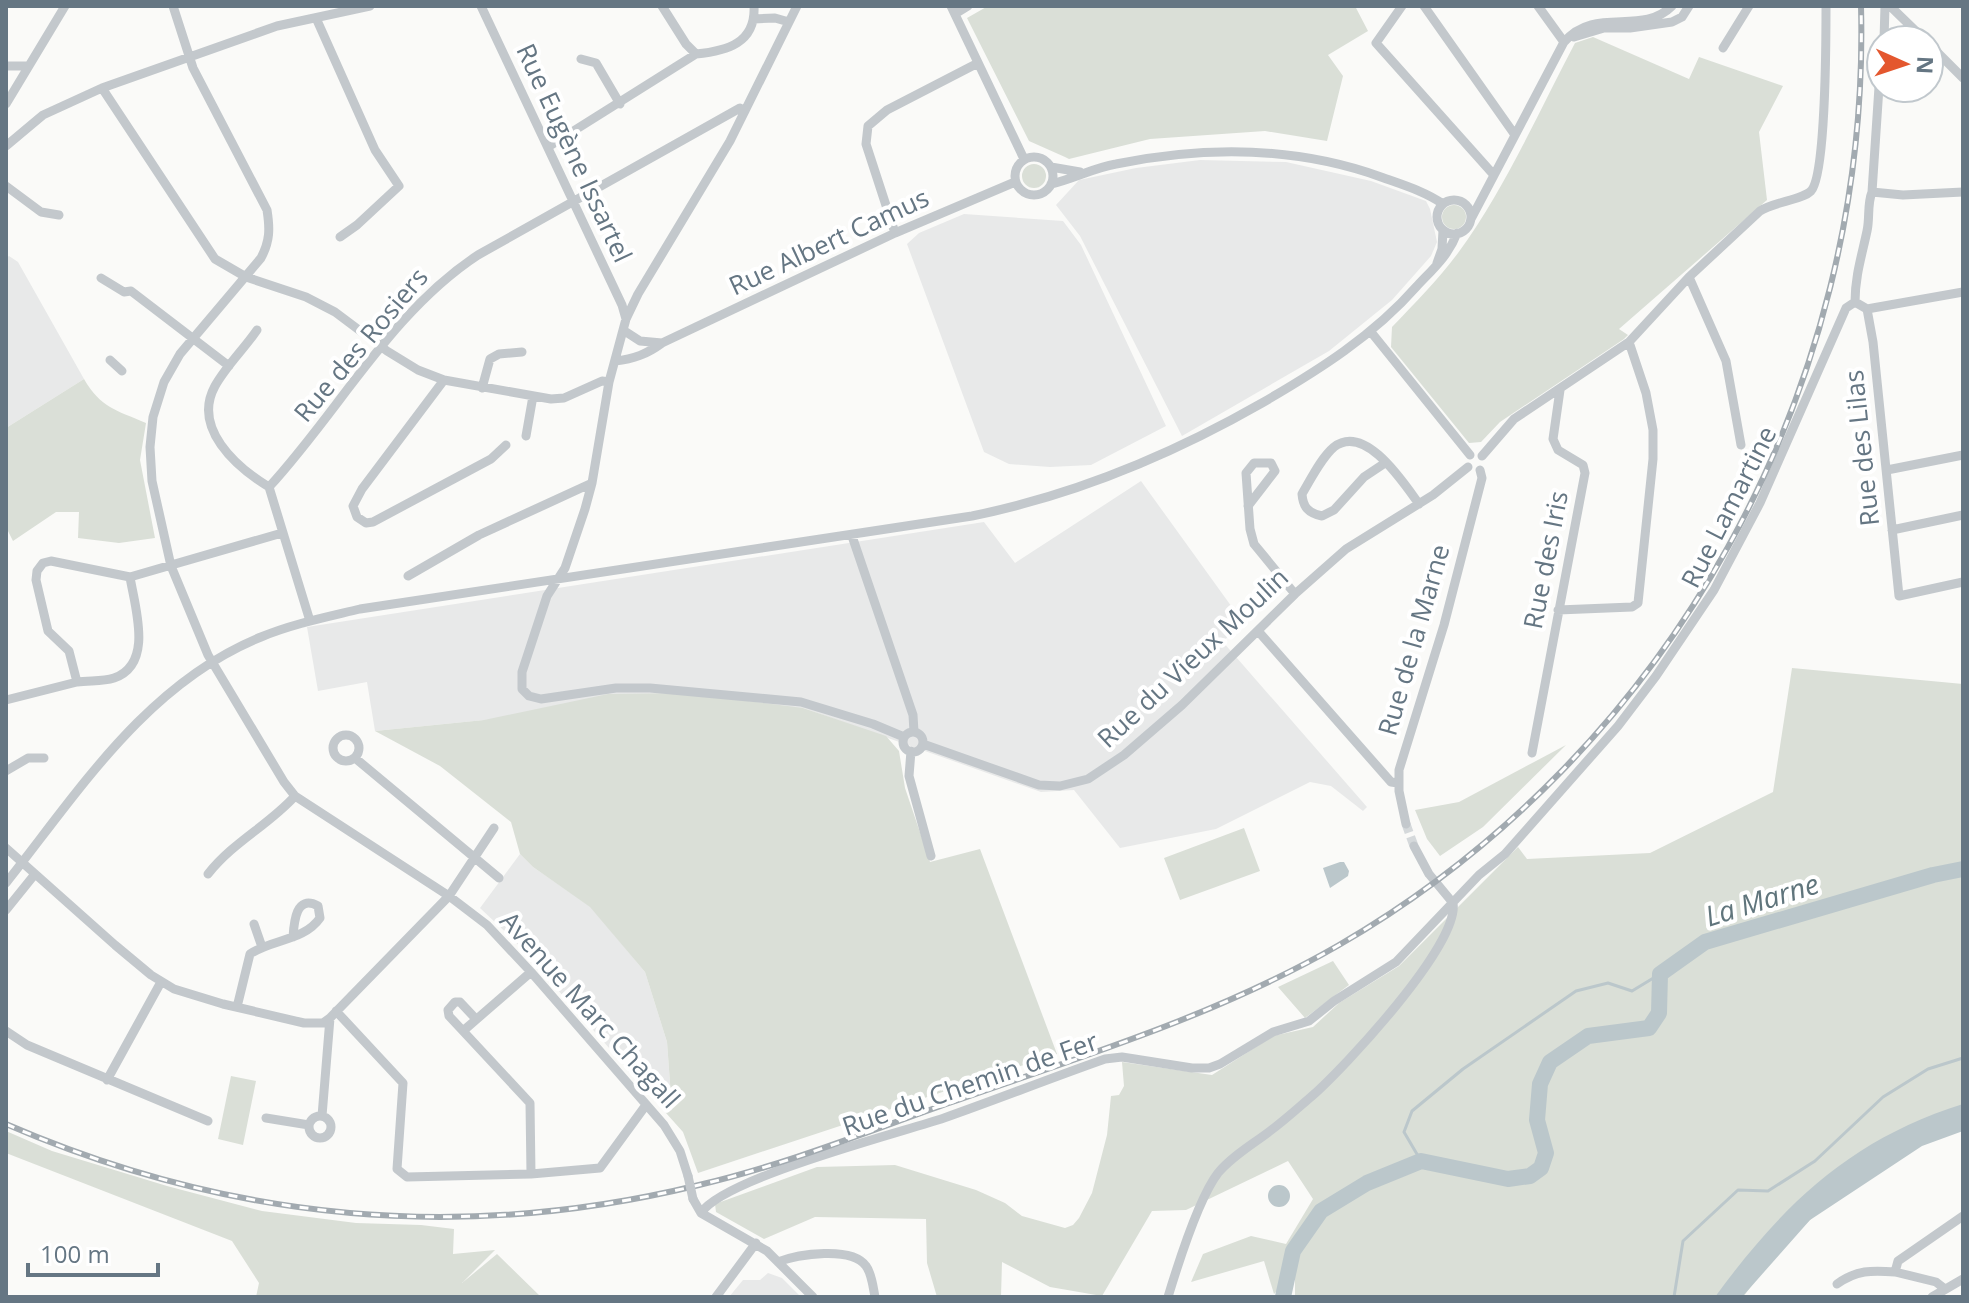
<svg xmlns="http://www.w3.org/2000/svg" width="1969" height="1303" viewBox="0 0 1969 1303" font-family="'Open Sans',sans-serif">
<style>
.built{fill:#e8e9e9}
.green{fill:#dadfd7}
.water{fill:#bbc7cb}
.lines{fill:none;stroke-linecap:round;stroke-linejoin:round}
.stream{stroke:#bbc7cb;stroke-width:3}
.river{stroke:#bbc7cb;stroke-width:16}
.minor-tunnel{stroke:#d5d9db;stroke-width:9;stroke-dasharray:9 4.5;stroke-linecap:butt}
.minor{stroke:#c3c8cc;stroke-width:9}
.rail-casing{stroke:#a2aab0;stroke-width:6}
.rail{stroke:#fff;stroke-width:3;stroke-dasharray:9;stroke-linecap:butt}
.minor-bridge{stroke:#c3c8cc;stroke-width:9}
.labels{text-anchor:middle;stroke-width:8;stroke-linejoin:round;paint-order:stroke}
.street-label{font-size:26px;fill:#657683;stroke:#fff}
.water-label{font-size:28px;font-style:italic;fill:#60757c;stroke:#fff}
</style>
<rect width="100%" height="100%" fill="#fafaf8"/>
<path class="built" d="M1200 160 1286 162 1371 181 1426 201 1430 209 1437 242 1431 256 1392 300 1329 351 1182 436 1080 236 1056 205 1079 180 1136 168Z
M964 214 1063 221 1081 245 1166 426 1091 465 1050 467 1009 464 984 452 907 244 919 233Z
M9 256 18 262 84 379 6 428V258Z
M1141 481 1242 621 1223 642 1367 807 1363 811 1331 786 1310 782 1216 829 1120 848 1074 790 1041 792 803 708 484 720 375 731 367 682 318 691 307 627 984 522 1015 563Z
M520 854 533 867 591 907 645 972 667 1042 672 1111 666 1113 635 1078 640 1073 638 1070 632 1074 512 938 480 908Z
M768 1273 782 1278 801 1297H729L743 1280H760Z"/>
<path class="green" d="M988 6H1355L1368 31 1328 55 1343 76 1327 141 1265 131 1150 139 1069 159 1065 157 1029 141 967 18Z
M1593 37 1689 79 1699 57 1783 86 1759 132 1767 200 1619 329 1628 335 1624 339 1500 422 1481 442 1469 443 1391 347 1392 327C1415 303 1438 280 1458 253 1505 189 1538 113 1575 43Z
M1022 176a12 12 0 1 1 24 0a12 12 0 1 1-24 0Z
M1442 217a12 12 0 1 1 24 0a12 12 0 1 1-24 0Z
M84 379C101 408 116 410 146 423L140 460 155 538 119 543 78 538 79 512H56L13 541 6 527V428Z
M1792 668 1963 684V1113L1840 1191 1779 1250 1743 1297H1295V1273L1274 1294 1264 1261 1191 1282 1203 1254 1251 1236 1286 1244 1313 1199 1288 1161 1186 1210 1152 1211 1102 1296 1050 1287 1002 1262 1001 1297H937L927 1263 926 1219 815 1217 764 1239 716 1212 715 1204 817 1167 895 1165 976 1190 1005 1203 1022 1216 1065 1228 1073 1225 1079 1218 1092 1193 1107 1135 1111 1096 1119 1095 1124 1086 1122 1062 1212 1075 1273 1036 1313 1027 1339 1003 1399 966 1518 847 1527 859 1650 853 1773 792Z
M687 693 803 708 886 736 899 751 905 788 930 862 980 849 1057 1054 698 1173 683 1132 666 1113 672 1110 667 1042 645 972 590 907 533 867 520 854 511 822 440 766 375 731 484 720 608 694Z
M1566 745 1483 827 1440 856 1427 839 1415 810 1459 802Z
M1244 828 1260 871 1180 900 1164 858Z
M1333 961 1349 985 1305 1018 1278 987Z
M231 1076 256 1081 243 1145 218 1139Z
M6 1131 52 1151 167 1186 262 1211 356 1223 421 1225 454 1229 453 1254 495 1250 462 1283 497 1254 541 1297H256L259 1283 232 1241 6 1153Z"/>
<path class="water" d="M1340 862H1344L1349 871 1348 876 1330 888 1323 868Z
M1963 1104V1131L1922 1146 1810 1220 1742 1297H1715C1783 1204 1851 1139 1963 1104Z
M1268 1196a11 11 0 1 1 22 0a11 11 0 1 1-22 0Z"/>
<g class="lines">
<path class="stream" d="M1421 1161 1404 1132 1412 1111 1463 1069 1576 991 1608 983 1632 991 1660 974
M1674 1297 1683 1241 1738 1190 1768 1191 1815 1161 1883 1097 1928 1069 1963 1058"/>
<path class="river" d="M1283 1297 1293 1251 1321 1211 1367 1183 1421 1161 1508 1179 1530 1176 1541 1168 1546 1153 1537 1120 1540 1084 1550 1062 1588 1036 1649 1028 1659 1013 1660 974 1705 942 1933 875 1963 869"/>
<path class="minor-tunnel" d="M1406 824 1414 846"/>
<path class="minor" d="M173 6 193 68 267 210C270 229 270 241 261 258L180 354 164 382 153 417 150 447 152 481 171 566 208 655 284 782 295 796 449 896 487 925 531 972 664 1125 680 1151 688 1176
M481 6 622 305 626 319
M662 6 686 44 696 54C727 51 756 43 754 6
M797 6 730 141 638 294 626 319 609 382 592 483 585 509 565 568 547 596 522 672V689L529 696 541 699 616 688H650L801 702 873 724 904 737
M951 6 1024 159
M1402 6 1376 43 1493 174
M1424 6 1515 135
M1538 6 1564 42
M1890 6 1925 40
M955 14 968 6
M316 18 375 150 399 186 357 225 340 237
M754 19 775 18 789 22
M1574 37 1604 28H1630L1672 22 1682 17 1689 6
M1884 40 1885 6
M1929 44 1963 78
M1723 48 1749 6
M581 59 596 63 620 104
M6 66H28
M102 88 215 259 246 277 306 297 335 312 387 351 418 370 444 380 551 399 564 398 602 381 609 382
M6 104 65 6
M6 146 43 115 102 88 277 26 370 6
M548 147 696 54
M1015 176a19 19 0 1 1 38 0a19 19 0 1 1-38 0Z
M1051 167 1080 172
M1051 184C1073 179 1093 168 1116 164 1205 146 1295 146 1381 177 1403 185 1424 191 1443 204
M6 186 41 212 59 215
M1872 192 1903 195 1963 192
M1437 217a17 17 0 1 1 34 0a17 17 0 1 1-34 0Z
M1471 219 1564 42C1596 5 1641 37 1672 6
M895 233 866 144 868 126 887 110 978 63
M1437 263 1442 249 1443 230
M1689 277 1726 361 1741 445
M101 278 124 292 131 291 229 366
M1855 302 1867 309 1873 342 1899 596 1963 582
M1867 309 1963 292
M257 330C244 349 226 366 215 386 192 428 236 467 269 487
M623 330 640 341 662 343
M1371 332 1470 455
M110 360 122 371
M615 361C634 359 647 354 662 343L895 233 1015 182
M444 380 362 489 353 506 357 517 366 523 373 522 491 459 506 445
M482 388 490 359 499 354 522 352
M526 436 533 396
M1482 456 1514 419 1629 342 1689 277 1760 211C1773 202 1802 200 1811 191 1826 175 1826 34 1826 6
M1385 463 1364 477 1334 510 1322 516C1308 513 1303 507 1302 494 1311 479 1321 458 1334 447 1365 423 1403 482 1419 504
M1887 470 1963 455
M1248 506 1275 471 1271 463H1254L1246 473 1250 529 1254 544 1295 594
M1892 530 1963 515
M852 536 913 715 914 732
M408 576 479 535 592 483
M130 577C135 608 154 664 114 678 102 682 89 680 77 682L69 651 48 631 36 580 37 571 43 563 51 561 130 577 282 533
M1558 610 1632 607 1638 603 1653 459V430L1646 393 1629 342
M310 621 269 487C339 411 391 312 478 255L740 108 745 111
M1258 631 1391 782 1398 783
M6 700 77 682
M903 742a10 10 0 1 1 20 0a10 10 0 1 1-20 0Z
M333 748a13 13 0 1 1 26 0a13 13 0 1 1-26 0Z
M923 744 1039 785 1060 786 1088 779 1124 755 1182 705 1295 594 1346 549 1433 495 1468 467
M911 751 909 776 931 856
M1532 753 1585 473 1583 465 1558 450 1553 439 1560 390
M355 758 499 878
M6 771 28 758H44
M1406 824 1399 791V770L1444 625 1482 478 1480 470
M1414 846 1429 874 1453 903
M6 848 115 945 151 975 174 989 223 1004 304 1023H323L330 1018 449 896 494 828
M208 874C233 842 269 825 295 796
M6 883C79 791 147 683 261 637 292 624 327 617 360 609L972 516C1075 495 1171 455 1262 403 1319 370 1373 336 1417 286 1433 269 1449 255 1457 233
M6 910 35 874
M254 924 262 947
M531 972 463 1031 530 1103 531 1174
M237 1007 250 954C272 939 304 941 320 918L318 906C296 894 294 922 293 937
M336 1011 403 1083 397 1169 407 1177 531 1174 600 1168 646 1105
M6 1031 27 1045 208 1121
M463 1031 449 1016 448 1010 455 1002H460L476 1019
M107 1080 161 982
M322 1116 330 1018
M309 1127a11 11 0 1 1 22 0a11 11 0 1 1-22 0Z
M266 1118 309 1125
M693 1199 701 1213 767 1251 813 1297
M701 1213C724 1178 896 1134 944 1118 998 1099 1051 1078 1105 1059L1122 1057 1192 1068H1209L1220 1064 1273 1032 1309 1021 1334 1001 1396 962 1479 875 1505 854 1618 726 1656 676 1714 590 1760 503 1846 308 1855 302C1855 276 1862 255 1867 231 1870 218 1867 204 1872 192L1881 57
M778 1262C798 1254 852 1246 866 1266 872 1274 873 1287 875 1297
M1895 1272 1936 1282 1945 1289
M1837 1284C1856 1270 1872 1270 1895 1272L1898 1261 1963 1216
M716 1297 756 1243
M1168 1297C1178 1264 1198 1199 1218 1173 1232 1156 1253 1144 1270 1131 1285 1120 1298 1108 1312 1096 1344 1068 1460 944 1453 903
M1932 1297 1963 1279"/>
<g class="rail-casing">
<path id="rail" d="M6 1124C230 1221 462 1243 699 1185 785 1165 869 1131 952 1102 1083 1056 1218 1015 1339 945 1670 753 1871 389 1861 6"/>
</g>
<use href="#rail" class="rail"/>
<path class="minor-bridge" d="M688 1176 693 1199"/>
</g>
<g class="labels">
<g class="street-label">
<text transform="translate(574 153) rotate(65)" y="9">Rue Eugène Issartel</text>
<text transform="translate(829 242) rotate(-25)" y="9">Rue Albert Camus</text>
<text transform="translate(361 345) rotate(-50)" y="9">Rue des Rosiers</text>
<text transform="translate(1862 448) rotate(-96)" y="9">Rue des Lilas</text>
<text transform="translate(1729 507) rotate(-63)" y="9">Rue Lamartine</text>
<text transform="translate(1546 560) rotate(-79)" y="9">Rue des Iris</text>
<text transform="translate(1414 640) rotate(-74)" y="9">Rue de la Marne</text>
<text transform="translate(1193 658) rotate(-43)" y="9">Rue du Vieux Moulin</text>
<text transform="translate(590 1010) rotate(48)" y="9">Avenue Marc Chagall</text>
<text transform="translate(970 1084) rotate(-19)" y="9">Rue du Chemin de Fer</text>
</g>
<g class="water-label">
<text transform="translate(1762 900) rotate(-17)" y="10">La Marne</text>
</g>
</g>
<rect width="1969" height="1303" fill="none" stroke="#657683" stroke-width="16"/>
<g transform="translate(1905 64) rotate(93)"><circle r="38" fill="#ffffff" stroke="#c1c8cd" stroke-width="2"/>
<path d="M0-6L14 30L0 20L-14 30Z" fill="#e4572e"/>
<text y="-12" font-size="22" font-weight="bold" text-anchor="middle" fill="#657683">N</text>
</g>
<path d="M28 1263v12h130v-12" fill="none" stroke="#657683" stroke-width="4"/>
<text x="40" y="1263" font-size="24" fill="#657683" stroke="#ffffff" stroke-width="6" paint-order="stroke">100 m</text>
</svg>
